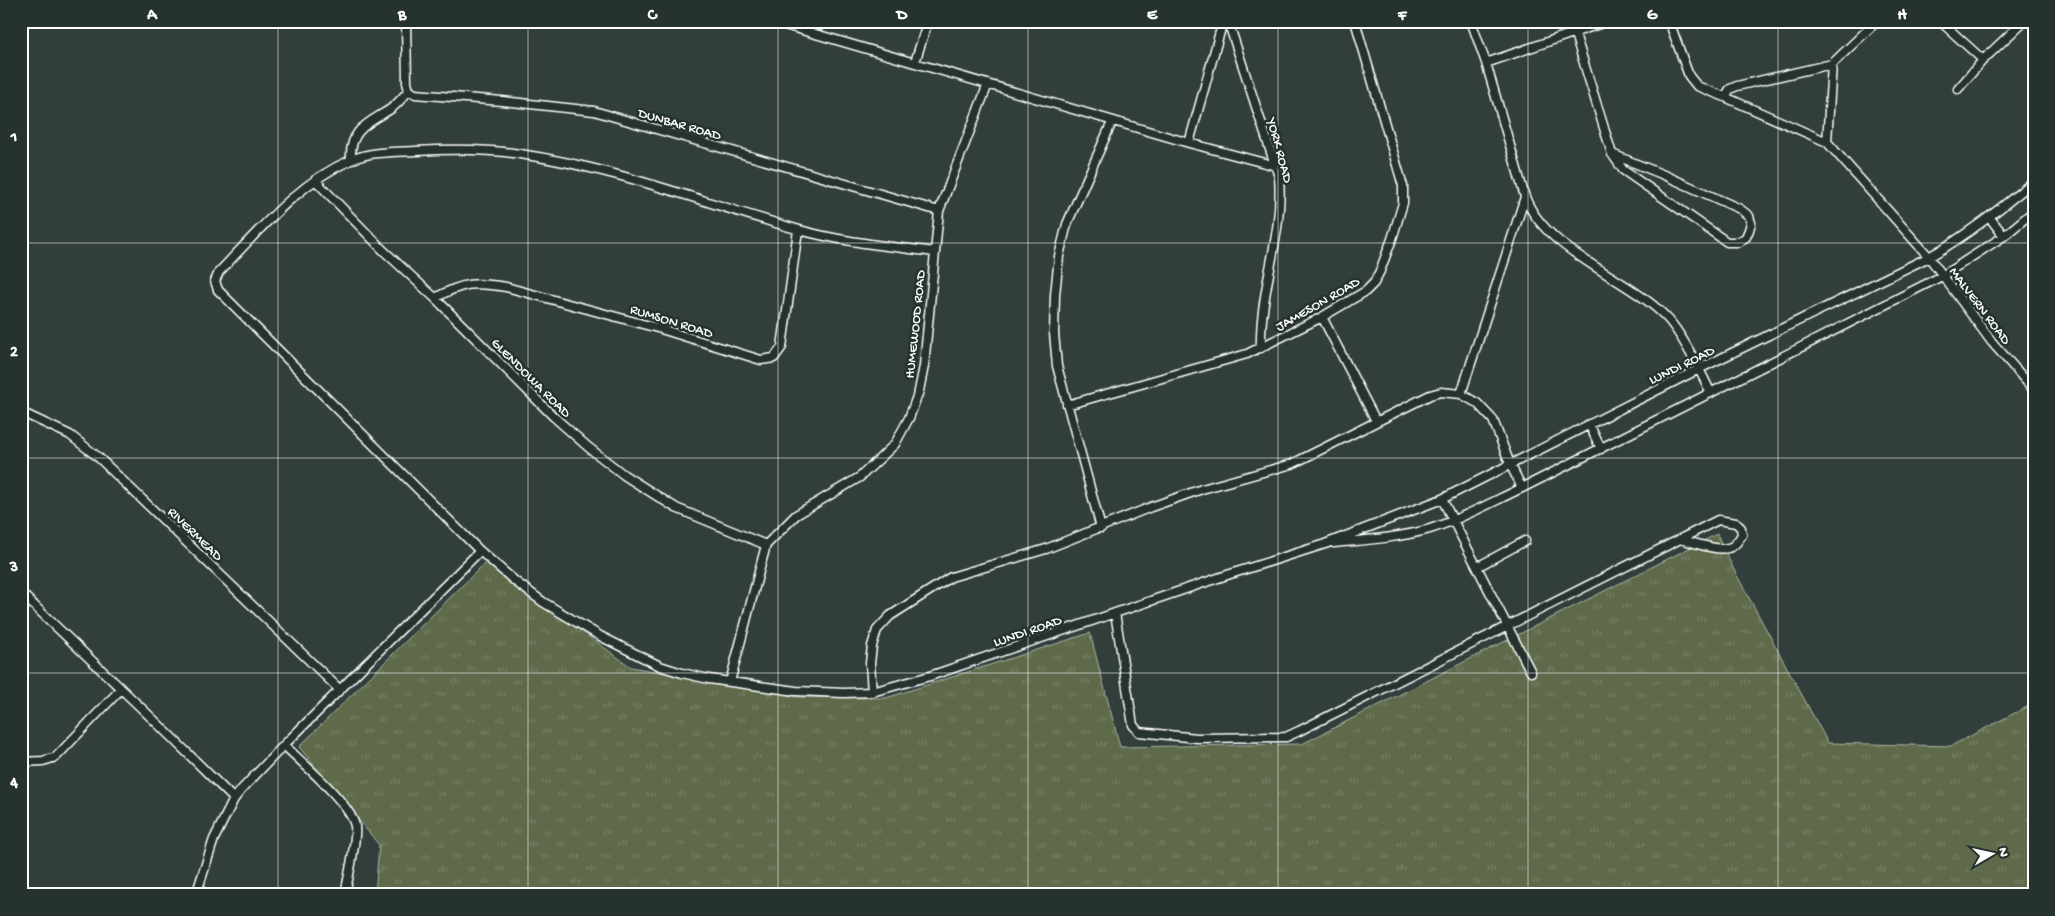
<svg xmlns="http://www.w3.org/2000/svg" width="2055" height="916" viewBox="0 0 2055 916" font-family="'Gochi Hand',sans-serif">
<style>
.grass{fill:url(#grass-tufts);stroke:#aeb5a6}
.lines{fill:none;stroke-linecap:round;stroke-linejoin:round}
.street-casing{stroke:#fff;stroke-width:11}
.street{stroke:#26332d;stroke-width:8}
.grid{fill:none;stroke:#fff;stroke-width:1;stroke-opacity:0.55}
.labels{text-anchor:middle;stroke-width:5;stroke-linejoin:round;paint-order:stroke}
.street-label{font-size:14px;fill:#fff;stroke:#26332d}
.neatline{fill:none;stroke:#fff;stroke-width:2}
.grid-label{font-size:16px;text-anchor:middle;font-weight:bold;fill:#fff}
</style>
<defs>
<pattern id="grass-tufts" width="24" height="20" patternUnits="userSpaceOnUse" patternTransform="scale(1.25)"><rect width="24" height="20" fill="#5e6b4c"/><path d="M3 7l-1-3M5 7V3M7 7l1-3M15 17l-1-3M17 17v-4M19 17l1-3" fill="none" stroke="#768167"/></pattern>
</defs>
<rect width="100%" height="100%" fill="#313e3b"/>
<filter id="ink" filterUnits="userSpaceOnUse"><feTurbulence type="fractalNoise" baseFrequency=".02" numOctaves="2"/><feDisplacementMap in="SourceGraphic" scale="10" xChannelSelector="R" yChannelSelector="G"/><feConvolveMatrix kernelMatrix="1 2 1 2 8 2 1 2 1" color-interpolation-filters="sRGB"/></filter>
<g filter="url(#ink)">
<path class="grass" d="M1717 534 1734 570 1828 743 1951 746 2034 703V895H375L379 845 299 747 486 562 631 667 799 697 886 698 1090 633 1120 747 1302 744Z"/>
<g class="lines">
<g class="street-casing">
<path id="street" d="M406 21 407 83 409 90
M771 21 1189 143
M1223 21 1189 143 1276 166
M1228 21 1279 177C1284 235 1259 291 1261 348
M1471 21 1486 63
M1608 21 1486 63 1525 197C1546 252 1627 277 1666 317 1682 333 1701 373 1711 393
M1669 21 1689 76 1697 86 1725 97 1730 89 1737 86 1832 64 1877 21
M1940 21 1983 60 2024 21
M1575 34 1612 154 1623 170 1727 242H1739L1746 237 1749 230 1751 223 1749 216 1740 209 1664 175 1612 154
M915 62 928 21
M1958 89 1983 60
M409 90 415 94 502 101 594 111 939 211
M1725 97 1827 142 1832 64
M1827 142 1929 257 1991 341 2034 390
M351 160C349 130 367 124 389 110 397 105 403 97 409 90
M315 180 384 251 435 298 554 417 588 447 624 475 676 508 766 545
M1990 218 2004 236
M934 252C888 246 841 242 796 229 705 203 615 168 520 154 486 149 450 149 416 151 394 152 371 151 351 160 297 183 259 231 219 272L215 281 218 290 480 551 516 582 543 602 600 636 660 666 682 673 709 679 796 691 844 693 872 692 930 676 1221 577 1325 544 1442 499 1699 369 1929 257C1967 235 2000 209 2034 181
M435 298C464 282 475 282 506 287L661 329 761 360 774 358 782 347 798 230
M1322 317 1376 421
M1067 405 1247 354 1322 317 1366 291 1374 283 1380 271 1392 239 1403 203V186L1355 21
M21 412 70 435 98 457 340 690
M1589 424 1601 449
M1522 488 1510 464 1493 420 1477 403 1461 394 1525 197
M1442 499 1531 672
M1101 528 1057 366 1054 333 1055 295 1059 256 1067 224 1112 122
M1334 543C1366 540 1399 538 1430 529 1462 519 1492 502 1522 488L1942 276 2004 236 2034 211
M1477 567 1525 541
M21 593 158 724 234 799
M1115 613 1133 725 1139 732 1197 738 1286 737 1299 731 1718 520 1736 523 1741 528 1742 535C1738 540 1735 547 1728 548 1716 551 1692 542 1680 539
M730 682 766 545 796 515 860 477 895 444 909 418 919 391 924 366 939 211 988 84
M872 692 870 663 872 646 877 630 890 616 951 577 1046 549 1151 507 1202 489 1292 464 1430 395 1441 392 1461 394
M284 745C301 762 351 804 355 826 357 843 348 877 345 895
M21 762 43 761 56 757 121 689
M196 895 214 839 234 799 242 789 284 745 480 551"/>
</g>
<use href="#street" class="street"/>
</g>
</g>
<path class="grid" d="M278 21V895M528 21V895M778 21V895M1028 21V895M1278 21V895M1528 21V895M1778 21V895M21 243H2034M21 458H2034M21 673H2034"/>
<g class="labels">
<g class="street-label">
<text transform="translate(680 123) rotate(16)" y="5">DUNBAR ROAD</text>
<text transform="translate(1281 150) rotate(75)" y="5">YORK ROAD</text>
<text transform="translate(1317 303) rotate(-30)" y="5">JAMESON ROAD</text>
<text transform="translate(1981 305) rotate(53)" y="5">MALVERN ROAD</text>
<text transform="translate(672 320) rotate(17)" y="5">RUMSON ROAD</text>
<text transform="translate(914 324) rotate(-84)" y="5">HUMEWOOD ROAD</text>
<text transform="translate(1681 364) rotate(-26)" y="5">LUNDI ROAD</text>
<text transform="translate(532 377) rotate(45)" y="5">GLENDOWA ROAD</text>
<text transform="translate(196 533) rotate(44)" y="5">RIVERMEAD</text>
<text transform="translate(1027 630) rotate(-19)" y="5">LUNDI ROAD</text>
</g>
</g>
<rect width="2055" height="916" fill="none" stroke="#26332d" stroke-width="55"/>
<g transform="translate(1992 854) rotate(81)" stroke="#26332d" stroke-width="4" paint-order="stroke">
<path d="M0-4L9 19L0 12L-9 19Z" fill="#ffffff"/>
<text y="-8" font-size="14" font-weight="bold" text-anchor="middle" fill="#ffffff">N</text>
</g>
<rect x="28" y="28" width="2000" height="860" class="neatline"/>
<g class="grid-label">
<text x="152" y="19">A</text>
<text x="402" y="19">B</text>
<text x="652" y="19">C</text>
<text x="902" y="19">D</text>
<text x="1152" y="19">E</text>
<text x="1402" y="19">F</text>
<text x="1652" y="19">G</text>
<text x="1902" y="19">H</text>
<text x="14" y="141">1</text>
<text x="14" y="356">2</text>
<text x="14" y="571">3</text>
<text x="14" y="787">4</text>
</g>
</svg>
